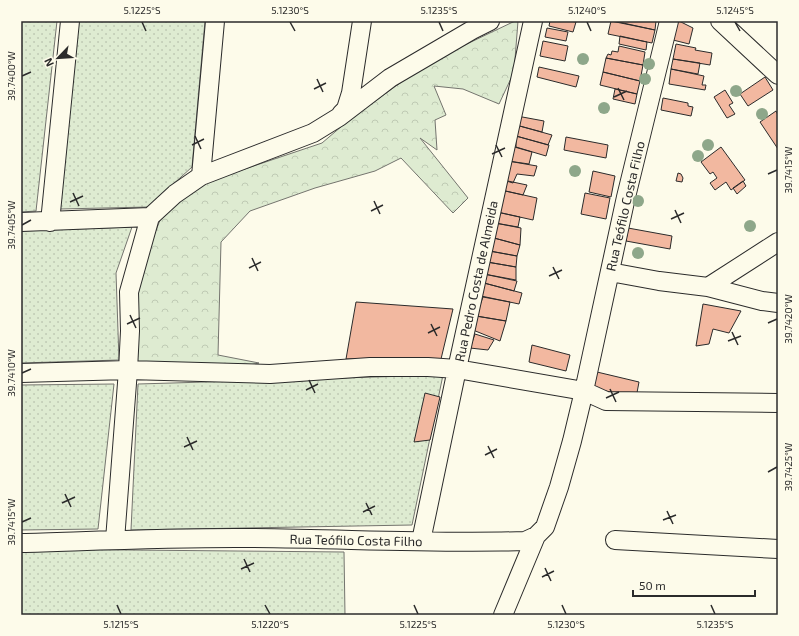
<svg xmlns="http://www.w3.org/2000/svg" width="799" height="636" viewBox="0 0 799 636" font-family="'Exo 2',sans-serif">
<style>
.grass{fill:url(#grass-dots);stroke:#74746e}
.forest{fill:url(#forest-crowns);stroke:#74746e}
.building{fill:#f2b8a0;stroke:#2b2b2b}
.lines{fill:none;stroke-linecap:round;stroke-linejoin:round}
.minor-casing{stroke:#2b2b2b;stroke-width:20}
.minor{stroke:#fdfbea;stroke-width:18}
.tree{fill:#8ea78a}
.ticks{fill:none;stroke:#2b2b2b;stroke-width:1.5}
.labels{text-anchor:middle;stroke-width:3;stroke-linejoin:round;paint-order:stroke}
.street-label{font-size:13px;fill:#2b2b2b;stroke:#fdfbea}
.neatline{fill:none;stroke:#2b2b2b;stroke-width:1.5}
.ticks-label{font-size:10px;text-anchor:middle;fill:#2b2b2b}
</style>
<defs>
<pattern id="grass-dots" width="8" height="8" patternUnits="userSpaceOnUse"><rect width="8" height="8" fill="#deebd1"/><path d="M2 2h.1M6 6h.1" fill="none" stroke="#bfcab4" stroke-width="1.8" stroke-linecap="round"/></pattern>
<pattern id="forest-crowns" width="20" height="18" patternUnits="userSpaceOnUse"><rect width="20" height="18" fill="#deebd1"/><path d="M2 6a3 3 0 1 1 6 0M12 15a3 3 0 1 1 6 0" fill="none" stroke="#bfcab4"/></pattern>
</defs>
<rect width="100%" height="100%" fill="#fdfbea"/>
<path class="grass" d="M21 21H57L36 211 21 212Z
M78 21H205L192 167 148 207 60 209Z
M132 227 116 273 119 360 21 363V231Z
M443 375 412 525 131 530 138 384Z
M114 384 98 529 21 530V385Z
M21 549 344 552 345 615H21Z"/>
<path class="forest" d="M515 21H518L514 72 499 104 463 89 434 86 446 115 435 120 437 150 420 138 468 198 453 213 401 158 375 171 315 188 250 211 221 242 218 355 259 363 233 369 133 364V289L164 210 206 182 322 143 349 120 429 62Z"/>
<path class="building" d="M550 21H570L576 22 573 32 549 26Z
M611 21 655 30 652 43 608 34Z
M614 21H656L655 30Z
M676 21H679L693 28 689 44 673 40Z
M547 28 568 32 566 41 545 37Z
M620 36 647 42 646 50 619 44Z
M543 41 568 46 565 61 540 56Z
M676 44 696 48 695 50 712 53 710 65 673 59Z
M619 46 645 52 643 65 606 58 608 54 611 55 612 51 618 52Z
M606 58 643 65 640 81 603 72Z
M673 59 700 63 698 74 671 69Z
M539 67 579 76 576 87 537 77Z
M671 69 704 76 702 85H706L705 90 669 84Z
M603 72 640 81 637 94 600 85Z
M765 77 773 90 748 106 740 94Z
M615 89 637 94 635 104 613 99Z
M725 90 733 103 729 105 735 114 727 118 714 97Z
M663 98 688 103V106L693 107 691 116 661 110Z
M776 111 778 115V149L760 122Z
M517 116 544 121 542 132 516 125Z
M516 125 552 135 548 145 516 136Z
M516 136 549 145 546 156 516 147Z
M566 137 608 145 606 158 564 150Z
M511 146 532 152 529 164 508 161Z
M721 147 745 180 731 190 726 182 715 190 710 183 717 178 713 172 710 174 701 162Z
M508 161 537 166 534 176 517 174 513 183 503 180Z
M593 171 615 176 611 197 589 192Z
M678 173 681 174 683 178 682 182 676 181Z
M503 180 527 185 523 195 501 190Z
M743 181 746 186 737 194 733 188Z
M501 190 537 198 533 220 497 212Z
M585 193 610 198 606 219 581 214Z
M497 212 520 217 518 227 495 223Z
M495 223 521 228 520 245 494 238Z
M628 228 672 236 670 249 626 241Z
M494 238 520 245 517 256 489 251Z
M490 251 517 256 516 267 487 262Z
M487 262 516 267V280L484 274Z
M484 274 517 281 514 291 484 283Z
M484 283 522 293 519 304 481 296Z
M483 297 510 302 506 321 476 316Z
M356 302 453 309 441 359H346Z
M703 304 741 311 729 333 713 329 709 344 696 346Z
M476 316 506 321 500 341 473 330Z
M475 334 494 340 488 350 470 348Z
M532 345 570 355 566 371 529 362Z
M597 372 639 382 636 398 593 388Z
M425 393 440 397 430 440 414 442Z"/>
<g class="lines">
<g class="minor-casing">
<path id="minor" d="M669 21 626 197 584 391 606 401 778 403
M720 21 778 75
M341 114 346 109 351 93 362 21
M201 176 215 21
M21 222 150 217 175 194 201 176 313 133 339 117 390 78 472 30 490 21
M50 222 70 21
M610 272 659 281 708 287 762 301 778 303
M708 287 778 242
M21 373 128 370 270 374 370 367H428L457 369 584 391 572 441 559 487 545 527 536 536 525 541C429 544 332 538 235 538 164 538 92 541 21 543
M115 540 128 370 130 331 129 292 150 217
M615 540 778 549
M421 541 457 369 533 21
M503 615 536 536"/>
</g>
<use href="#minor" class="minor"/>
</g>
<g class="tree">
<circle cx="583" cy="59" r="6"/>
<circle cx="649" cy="64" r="6"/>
<circle cx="645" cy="79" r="6"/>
<circle cx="736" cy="91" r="6"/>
<circle cx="604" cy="108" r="6"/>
<circle cx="762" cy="114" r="6"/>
<circle cx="708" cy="145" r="6"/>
<circle cx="698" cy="156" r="6"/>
<circle cx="575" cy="171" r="6"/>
<circle cx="638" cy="201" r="6"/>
<circle cx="750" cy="226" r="6"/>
<circle cx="638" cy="253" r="6"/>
</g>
<path class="ticks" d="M142 22 146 31M290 22 295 31M439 22 443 31M587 22 591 31M735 22 740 31M22 76 31 72M317 79 323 92M618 88 624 100M314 89 326 83M614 97 627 91M195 136 201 149M192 145 204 139M496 145 502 157M492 154 505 148M768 174 777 170M73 193 79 206M374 201 380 214M70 202 83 196M675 210 681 223M371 211 383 205M671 219 684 213M22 225 31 220M252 258 258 271M553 267 559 279M249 268 261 262M549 276 562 270M130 315 136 328M768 323 777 319M127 324 140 318M431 324 437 336M732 332 738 345M428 333 440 327M728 341 741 336M22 373 31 369M309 380 315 393M610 389 616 402M306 390 318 384M606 398 619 392M187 437 193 450M488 446 494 458M184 447 197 441M485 455 497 449M768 472 777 467M65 494 71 507M62 503 75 497M366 503 372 515M667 511 673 524M363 512 375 506M663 520 676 515M22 522 31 518M244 559 250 572M545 568 551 581M241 569 254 563M542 577 554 571M117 605 121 614M265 605 270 614M414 605 418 614M562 605 566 614M711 605 715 614"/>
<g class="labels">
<g class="street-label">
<text transform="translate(625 206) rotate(-77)" y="5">Rua Teófilo Costa Filho</text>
<text transform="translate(476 281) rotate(-78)" y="5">Rua Pedro Costa de Almeida</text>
<text transform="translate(356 540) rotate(1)" y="5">Rua Teófilo Costa Filho</text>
</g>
</g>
<rect width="799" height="636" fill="none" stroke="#fdfbea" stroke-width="44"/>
<g transform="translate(58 58) rotate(245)" stroke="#fdfbea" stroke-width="3" paint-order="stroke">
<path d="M0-3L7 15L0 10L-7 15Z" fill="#2b2b2b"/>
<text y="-6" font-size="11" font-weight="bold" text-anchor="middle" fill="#2b2b2b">N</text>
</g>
<path d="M633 590v6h122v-6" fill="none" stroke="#2b2b2b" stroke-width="2"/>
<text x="639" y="590" font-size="12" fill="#2b2b2b" stroke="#fdfbea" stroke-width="3" paint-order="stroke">50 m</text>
<rect x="22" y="22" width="755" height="592" class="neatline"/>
<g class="ticks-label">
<text x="142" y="14">5.1225°S</text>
<text x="290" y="14">5.1230°S</text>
<text x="439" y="14">5.1235°S</text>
<text x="587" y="14">5.1240°S</text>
<text x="735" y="14">5.1245°S</text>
<text transform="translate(11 76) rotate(-90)" y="4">39.7400°W</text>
<text transform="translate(788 170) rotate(-90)" y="4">39.7415°W</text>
<text transform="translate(11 225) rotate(-90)" y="4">39.7405°W</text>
<text transform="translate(788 319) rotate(-90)" y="4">39.7420°W</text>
<text transform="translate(11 373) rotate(-90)" y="4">39.7410°W</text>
<text transform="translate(788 467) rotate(-90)" y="4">39.7425°W</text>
<text transform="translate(11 522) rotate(-90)" y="4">39.7415°W</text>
<text x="121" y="628">5.1215°S</text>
<text x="270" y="628">5.1220°S</text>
<text x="418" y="628">5.1225°S</text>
<text x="566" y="628">5.1230°S</text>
<text x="715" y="628">5.1235°S</text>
</g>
</svg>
